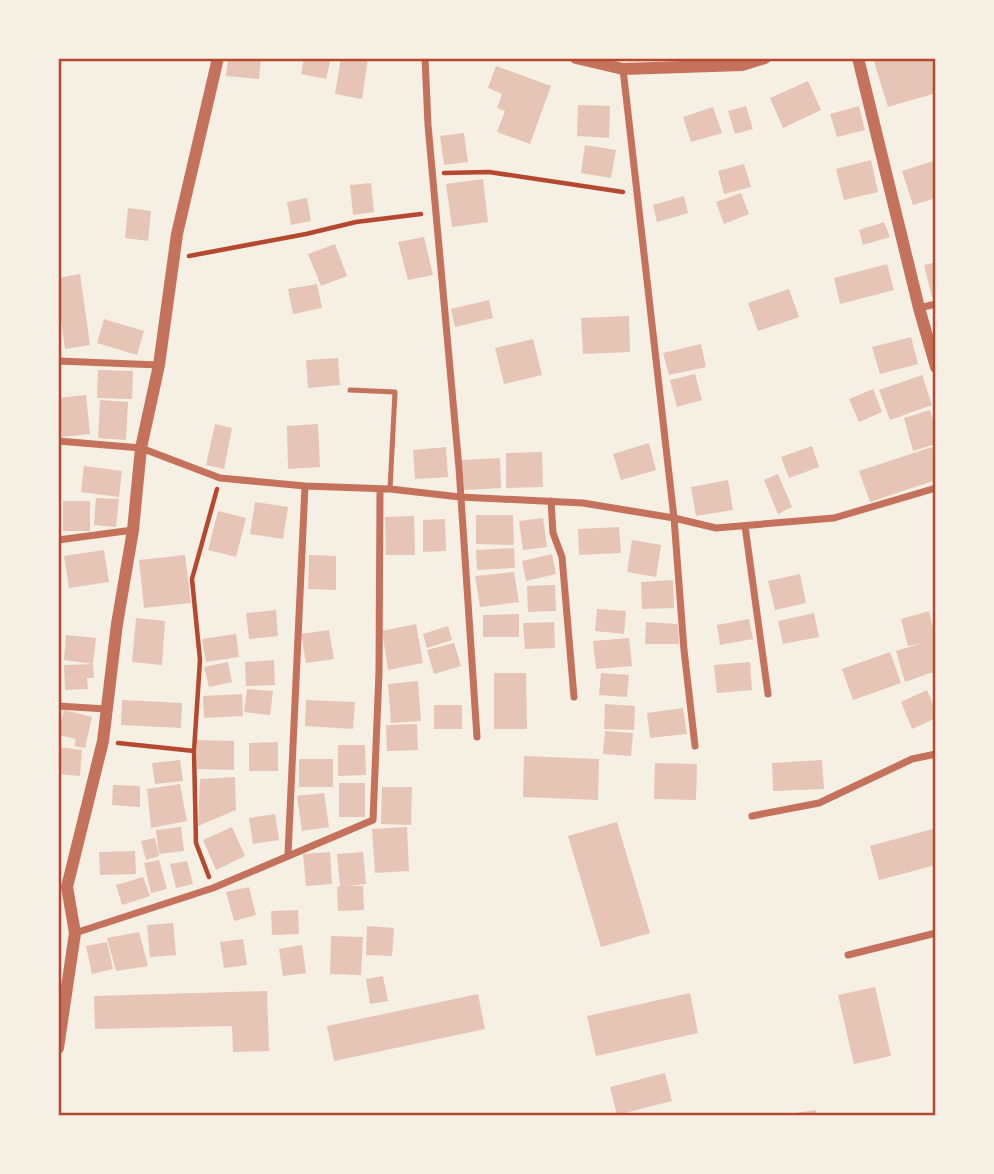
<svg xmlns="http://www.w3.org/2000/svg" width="994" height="1174" viewBox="0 0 994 1174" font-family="Lato,sans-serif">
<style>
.building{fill:#e6c5b7}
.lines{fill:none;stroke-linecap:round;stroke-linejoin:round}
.path{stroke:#b5482f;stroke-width:4.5}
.service{stroke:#c5725c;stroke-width:5}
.minor{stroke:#c5725c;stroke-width:7}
.tertiary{stroke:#c5725c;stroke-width:12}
.neatline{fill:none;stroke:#b5482f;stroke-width:2.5}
</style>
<rect width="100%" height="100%" fill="#f6efe4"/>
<path class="building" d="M228 58H261L259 79 226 76Z
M304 58H331L326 79 301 74Z
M341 58H368L362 99 335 94Z
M873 58H936V93L888 107Z
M496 66 551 86 530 144 497 132 505 111 497 108 502 94 488 88Z
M808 81 821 110 783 128 770 98Z
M578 105 610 106 609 138 577 136Z
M746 106 753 129 735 134 728 111Z
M859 106 865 130 837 137 830 114Z
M713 107 722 133 691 142 683 117Z
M464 133 468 162 444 165 440 136Z
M585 145 616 150 611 178 581 173Z
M871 160 878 192 844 200 836 169Z
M936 160V198L913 205 902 171Z
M744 164 751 187 724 194 718 171Z
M483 179 488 222 452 227 446 184Z
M371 183 374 212 353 215 350 185Z
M741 193 749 214 724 224 716 202Z
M684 196 688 213 657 222 653 205Z
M307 198 311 221 291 225 287 202Z
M128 208 151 211 148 241 125 238Z
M884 222 890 237 863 245 859 230Z
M424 237 433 275 408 280 398 242Z
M335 244 347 276 321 286 308 254Z
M936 262V296L932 297 924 265Z
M887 264 894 290 840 304 834 278Z
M80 274 90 345 65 349 58 298V278Z
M317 284 322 308 293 314 288 289Z
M789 289 799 317 758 331 748 303Z
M489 300 493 318 455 327 451 309Z
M629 316 630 352 583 354 581 318Z
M104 319 144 331 137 355 97 343Z
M911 337 918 364 880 374 872 347Z
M533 339 542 375 504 384 495 348Z
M701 344 706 367 669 375 663 353Z
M338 358 340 385 308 388 306 360Z
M98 370 133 371 132 399 97 398Z
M695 374 702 400 677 407 670 380Z
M922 375 932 405 890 420 879 390Z
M873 389 882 412 859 422 849 399Z
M86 395 90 434 62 437 58 398Z
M100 400 128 402 126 440 98 438Z
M930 410 936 431V444L913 451 904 418Z
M215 424 232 428 224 469 206 465Z
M318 424 320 467 288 469 287 426Z
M649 443 656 470 621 480 613 454Z
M812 446 819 467 789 478 781 457Z
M446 447 448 477 415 479 413 450Z
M932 447 936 460V480L870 502 859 471Z
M542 452 543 487 506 488V453Z
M500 458 501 488 464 490 462 460Z
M84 466 122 471 119 497 81 492Z
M778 474 792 507 778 514 764 480Z
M728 480 733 510 696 516 691 487Z
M96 498 119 499 116 527 94 525Z
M63 501H90V531H63Z
M255 502 288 507 283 539 250 534Z
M218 511 246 518 236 557 208 550Z
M476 515H513L514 545 476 544Z
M414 516 415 555H386L385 517Z
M543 518 547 547 523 550 519 521Z
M445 519 446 551 423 552V520Z
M619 527 621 553 579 555 578 529Z
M632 540 661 545 656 577 627 572Z
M514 548 515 568 477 570 476 550Z
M104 550 109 582 69 588 64 556Z
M552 554 556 574 526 581 522 561Z
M185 555 191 603 144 608 139 560Z
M309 555 336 556V590L308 589Z
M514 572 519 602 480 607 475 576Z
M800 574 806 603 775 610 768 581Z
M673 580 674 608 642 609 641 582Z
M555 585 556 611 528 612 527 586Z
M597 609 626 611 624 634 595 631Z
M276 610 278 636 249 639 246 613Z
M929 611 936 640V671L905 682 896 651 922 643 908 646 901 619Z
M814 613 819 637 783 644 778 621Z
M519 614V637H483V615Z
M136 618 165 621 162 665 132 662Z
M749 619 753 639 720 645 717 625Z
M554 622 555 648 525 649 523 623Z
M646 622 678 624 679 644H645Z
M416 624 423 663 388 670 382 631Z
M448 626 452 640 427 648 423 634Z
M329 630 334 659 306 663 301 634Z
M236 634 239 657 206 662 202 639Z
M66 635 96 638 93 664 64 660Z
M629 638 632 666 596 669 593 641Z
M454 643 461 666 434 674 427 650Z
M890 652 901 683 853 700 842 669Z
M274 660 275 685 246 686 245 662Z
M228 662 232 682 209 687 204 667Z
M750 662 752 690 717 693 714 665Z
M93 664 94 678H87L88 689 65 690 64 665Z
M494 673H526L527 729H494Z
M601 673 629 675 627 697 599 695Z
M418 681 421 721 391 723 388 684Z
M247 689 273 691 270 715 244 712Z
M927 690 936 711V718L912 729 901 702Z
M242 694 243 716 204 718 203 696Z
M122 700 182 703 181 728 121 725Z
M306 700 355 702 353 729 305 726Z
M605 704 635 706 634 730 604 729Z
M434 705H462V729H434Z
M683 708 687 734 650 738 647 713Z
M64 710 92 717 85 748 74 746 76 739 58 735Z
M417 724 418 750 387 751 386 725Z
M605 731 633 733 631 756 603 754Z
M197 740 234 741V770L197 769Z
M278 742V771H249V743Z
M338 745H365L366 775 338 776Z
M58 747 82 750 80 776 58 774Z
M524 756 599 759 598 800 523 797Z
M299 759H333V787H299Z
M180 760 183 781 155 784 152 763Z
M822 760 824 789 773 791 772 763Z
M655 763 697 764 696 800 654 799Z
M235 777 236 810 198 826 200 779Z
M339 783H365V817H339Z
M180 784 187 821 151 828 147 789Z
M113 785 140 786V807L112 805Z
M382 787H412L411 825 381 824Z
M324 793 329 827 302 831 297 796Z
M275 814 279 840 253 844 249 818Z
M617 822 650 933 601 947 568 836Z
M181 827 184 851 159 854 156 830Z
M232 827 245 856 216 870 203 840Z
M407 827 409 871 375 873 372 829Z
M936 828V865L879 880 870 846Z
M155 838 159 856 146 860 141 841Z
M135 851 136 874 100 875 99 852Z
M330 852 332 884 306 886 303 854Z
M363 852 366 884 347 886H363L364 910 338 911 337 887 340 886 337 854Z
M159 860 167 889 151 893 144 863Z
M187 861 193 884 176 888 170 864Z
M143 877 150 896 122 905 116 885Z
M249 887 256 915 234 921 226 892Z
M298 910 299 934 272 935 271 911Z
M173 923 176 955 150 957 147 925Z
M367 926 394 928 392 956 366 955Z
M139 932 148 966 116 971 107 938Z
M331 936 363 937 361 975 330 974Z
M243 939 247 965 224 968 220 942Z
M107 942 113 969 92 974 86 946Z
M302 945 306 973 283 976 279 949Z
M383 976 388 1001 370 1004 366 979Z
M875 987 891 1056 854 1064 838 995Z
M267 991 269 1051 233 1052 232 1026 95 1029 94 996Z
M690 993 698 1033 596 1056 587 1016Z
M478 994 485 1029 334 1061 327 1026Z
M665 1073 672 1101 617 1115 610 1087Z
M816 1110 817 1116H781V1115Z"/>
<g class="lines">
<path class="path" d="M444 173 489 172 623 192
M189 256 306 234 356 222 421 214
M118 743 194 751
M209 877 196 843 194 751 200 660 192 579 217 489"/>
<path class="service" d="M350 390 395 392 390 489"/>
<path class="minor" d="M425 58 428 125 459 468 477 737
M623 69 674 518 684 650 695 746
M919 308 936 304
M58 361 159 365
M58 441 141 448 220 478 305 486 390 489 460 497 583 503 674 518 716 528 834 518 936 488
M551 501 553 533 562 557 574 697
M745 526 768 694
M58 540 133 530
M58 706 106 709
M752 816 819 803 912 759 936 754
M288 854 305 486
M75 933 213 888 373 820 379 672 380 489
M848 955 936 933"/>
<path class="tertiary" d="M576 58 623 69 742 65 765 58
M858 58 919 308 936 367
M58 1048 75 933 67 887 103 741 117 624 133 530 141 448 159 365 177 234 218 58"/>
</g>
<rect width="994" height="1174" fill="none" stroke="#f6efe4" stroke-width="119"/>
<rect x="60" y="60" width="874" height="1054" class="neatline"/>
</svg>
